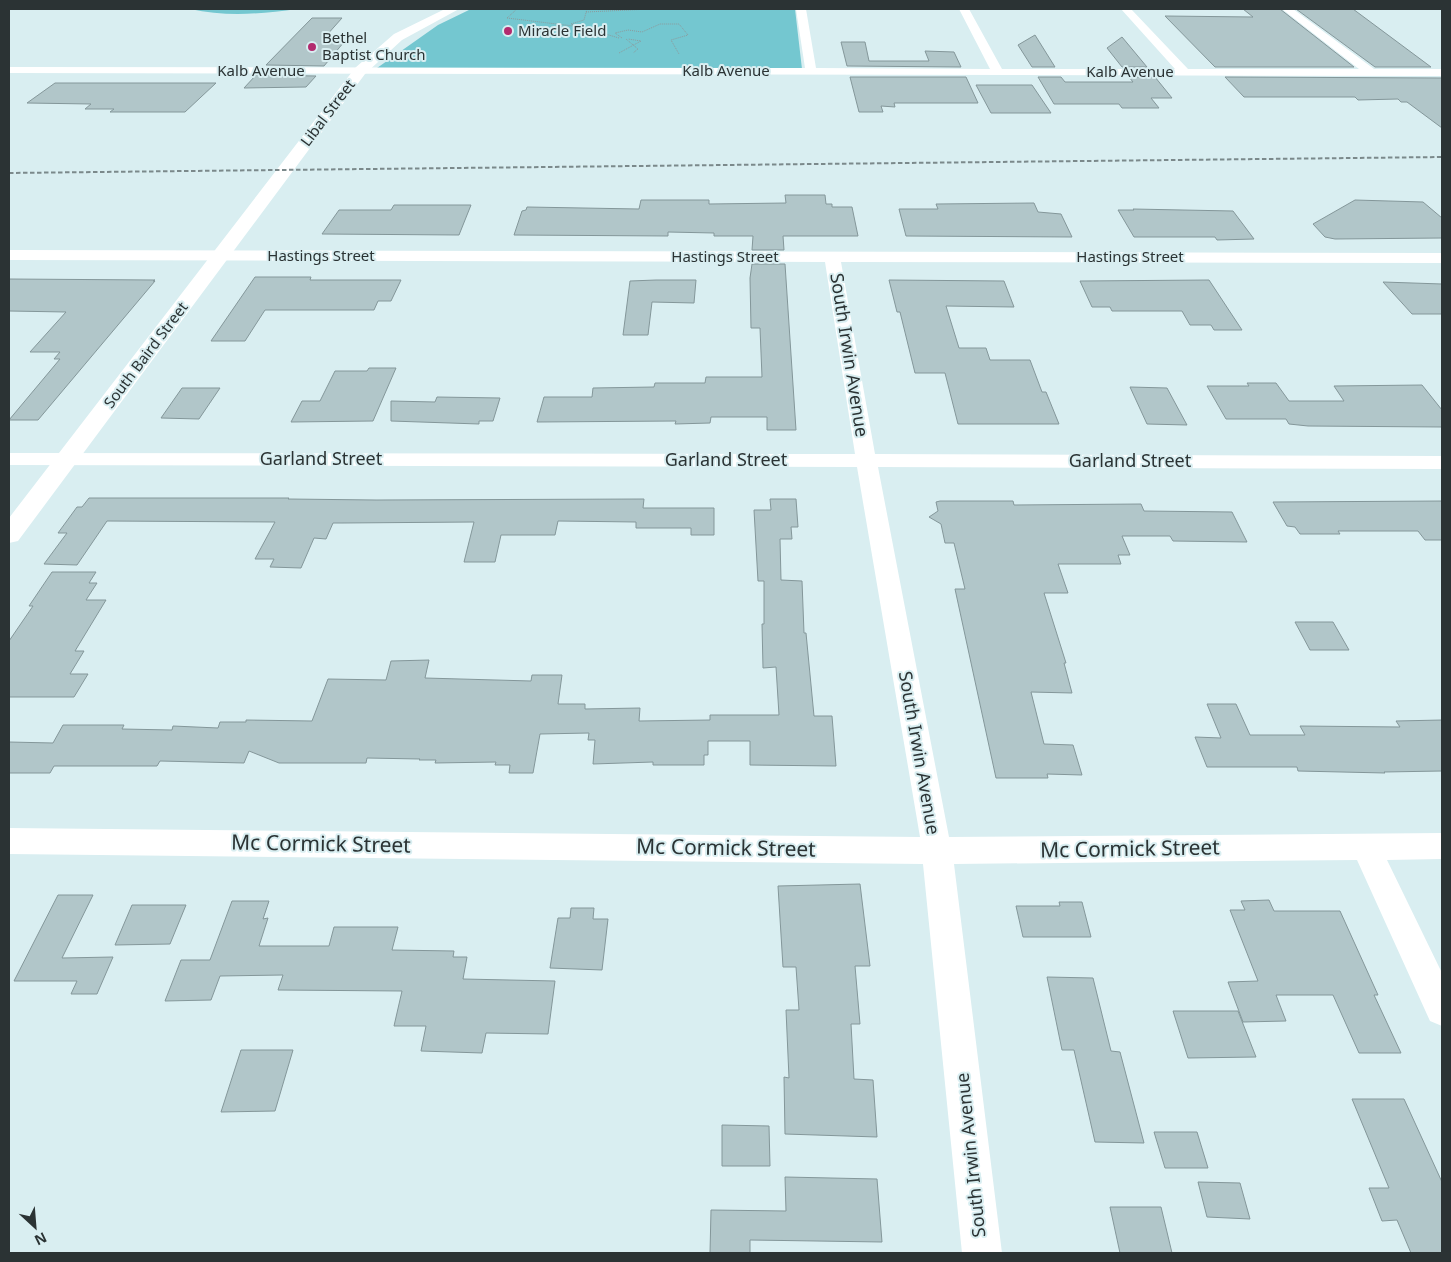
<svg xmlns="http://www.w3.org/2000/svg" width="1451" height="1262" viewBox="0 0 1451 1262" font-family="'Noto Sans',sans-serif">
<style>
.green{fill:#74c7d0}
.building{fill:#b1c6c9;stroke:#84979a}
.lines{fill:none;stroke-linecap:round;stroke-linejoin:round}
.path{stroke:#8c9b9d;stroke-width:1;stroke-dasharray:1 1;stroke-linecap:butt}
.street{fill:#fff;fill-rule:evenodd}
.secondary{fill:#fff;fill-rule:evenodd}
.rail{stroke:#7b898b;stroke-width:2;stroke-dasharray:4.5 2.5;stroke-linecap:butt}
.poi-dot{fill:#b22b6e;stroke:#d9eef1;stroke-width:2}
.labels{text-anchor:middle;stroke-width:4;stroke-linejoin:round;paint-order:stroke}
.far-poi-label{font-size:15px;fill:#2b3334;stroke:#d9eef1;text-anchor:start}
.far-street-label{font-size:15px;fill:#2b3334;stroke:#d9eef1}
.street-label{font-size:18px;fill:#2b3334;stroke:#d9eef1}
.near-street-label{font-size:21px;fill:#2b3334;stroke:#d9eef1}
</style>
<rect width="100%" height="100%" fill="#d9eef1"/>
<path class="green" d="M190 9H297C261 14 226 17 190 9Z
M471 9H795L802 69 377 68 438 25Z"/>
<path class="building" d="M1243 9H1280L1354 67H1215L1165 16 1253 17Z
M1296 9H1353L1431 67H1375Z
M312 18H342L326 36H349L324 66 266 65Z
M1035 35 1055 67H1032L1018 45Z
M1122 37 1147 67H1122L1107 48Z
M841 42H865L869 61H929L925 51 954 52 961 67 847 66Z
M256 75 316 76 306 87 244 88Z
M850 77H966L978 103H894L895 107 881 106 883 112H859Z
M1038 77H1061L1065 82H1133L1129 77H1155L1172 98H1151L1159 108H1122L1119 104H1054Z
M1225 77 1442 78V128L1407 102H1401L1398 99 1358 100 1355 97H1244Z
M55 83H216L185 112H110L114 109H85L91 104 27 103Z
M976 85H1032L1051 113H991Z
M785 195H825L826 204H832V207H852L858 236H783L784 250H752L753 236H714V233L668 232V236L514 235 522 211 526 210 527 207 639 209 641 200H709V204L786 203Z
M1355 200 1423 202 1442 218V238L1335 239 1325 237 1313 224Z
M1034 203 1038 212 1061 214 1072 237 906 236 899 209H938L936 204Z
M394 205H471L459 235 322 234 339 210H391Z
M1133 209 1233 211 1254 239 1217 240 1215 237H1134L1118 210H1134Z
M752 264H785L796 430H767V417H711L710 423 675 424 676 421 537 422 544 397H592L593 388 654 387 655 383H705L706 377H762L760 328H751L750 278Z
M255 277H311L310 280H401L391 301H378L374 310H265L245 341H211Z
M9 279 155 280 153 281H155L38 420H9L60 359H54L60 352H30L66 312 9 311Z
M656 280H696L694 303 652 302 648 335H623L630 281Z
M889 280 1004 281 1014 307 946 306 959 348H986L990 360H1030L1042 392H1046L1059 424H958L945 373H915L900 312H897Z
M1209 280 1242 330H1214L1211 325H1190L1182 311H1112L1110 307H1092L1080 281Z
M1383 282 1442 284V314H1412Z
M369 368H396L373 421 291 422 302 401H320L335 371H367Z
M1247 383H1276L1289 401H1344L1334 386 1422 385 1442 410V427L1308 426 1289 424 1286 419H1226L1207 386H1249Z
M1130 387 1167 388 1187 425 1147 424Z
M182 388H220L199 419 161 418Z
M437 397 500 398 493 421H479V424L391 421V401L435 402Z
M89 498H289L288 499 376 500 644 499 643 508H714V535H691V528H636V522L558 521 555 535H501L495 562H464L474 522 342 523H333L326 539 314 538 301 568 270 567 274 559H255L275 522 107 521 77 565 44 564 67 533H58L77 507H82Z
M770 499H796L798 527H791L792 539H780L781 580 802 581 804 633H806L814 716H832L836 766 750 765V741H708V755H704V765H653V762L593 764 595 740H588L589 733 540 734 533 773H509L510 765H495L496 762 435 763 436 760H419L420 759 367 758 366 763H279L249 751 244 763 160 761 157 766H54L50 773H9V742L53 743 63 725H124L122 729 172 730 173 726 218 728 220 722H246V720L312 721 328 679 386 680 391 661 429 660 425 678 531 681 532 675H562L558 704H585V709L640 708 639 721 710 720V715H779L776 667 763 668 762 624H764V581H758L754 510H771Z
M940 501H1013L1014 505 1141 504 1144 511 1232 512 1247 542 1173 541 1170 536H1122L1130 555H1118L1121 564H1058L1068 593H1044L1066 663H1064L1072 693 1031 692 1044 744 1073 745 1082 775 1047 774 1048 778H996L955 589H965L954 543H945L941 524 929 517 938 511 936 502Z
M1442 501V540H1425L1418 531H1338L1340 534H1300L1295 527 1287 526 1273 502Z
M52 572H96L89 583H97L86 600H106L75 651H84L70 674H88L74 697H9V641L33 606H29Z
M1295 622H1333L1349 650H1310Z
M1207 704H1236L1250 735H1305L1300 726 1400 727 1396 721 1442 720V771L1384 772 1385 773 1298 771 1297 767H1207L1195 737 1221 738Z
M860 884 870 966H855L860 1024H851L854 1079 873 1080 877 1137 785 1134 784 1077 789 1078 786 1010H799L796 967H783L778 886Z
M58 895H93L62 958 113 957 97 994H71L77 981H14Z
M1269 900 1274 911H1340L1378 995H1374L1401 1053H1359L1333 995H1276L1286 1021 1243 1022 1228 982 1258 981 1230 910H1245L1241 901Z
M232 901H269L263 919 268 918 259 946H329L334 927H398L392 950 454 951 453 957H467L463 979 555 981 548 1034 486 1033 482 1053 421 1051 426 1026H394L402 991 278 990 283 975 220 976 211 1000 165 1001 181 960H210Z
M1059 902H1082L1091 937H1023L1016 906H1060Z
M132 905H186L170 944 115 945Z
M571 908H594L593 919H608L602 970 550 968 558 918H570Z
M1047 977 1093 978 1111 1051 1120 1052 1144 1143 1095 1142 1074 1050H1062Z
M1173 1011H1238L1256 1057 1188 1058Z
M241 1050H293L275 1111 221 1112Z
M1352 1099H1404L1442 1182V1253H1411L1397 1220 1382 1221 1369 1188H1389Z
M722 1125 769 1126 770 1166H722Z
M1154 1132H1197L1208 1168H1165Z
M785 1177 877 1179 882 1242 750 1240V1253H710L711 1210 786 1211Z
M1198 1182 1240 1183 1250 1219 1207 1217Z
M1110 1207H1161L1172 1253H1120Z"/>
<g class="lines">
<path class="path" d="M587 9 584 20 571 24 619 38
M586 12 650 9
M507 18 573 26
M507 18 517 9
M622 38 615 33 628 30 642 32 660 24H679L688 35 671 40 679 54
M626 39 638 49 633 53
M619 53 641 41 628 39"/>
<path class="street" d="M796 9H806L816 68 990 69 959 9H969L1002 69H1175L1121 9H1131L1188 69H1359L1282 9H1293L1374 69H1442V76L9 73V67L805 68Z
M9 250 1442 253V263L841 262 875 454 1442 456V469L878 467 949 837 1442 833V859L1387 860 1442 973V1026L1430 1021 1357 860 954 864 1002 1253H962L923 864 9 854V828L920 837 857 467 9 465V453L855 454 825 262 9 260Z"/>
<path class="secondary" d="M445 9H459L402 40 365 74 18 541 9 543V518L355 68 394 34Z"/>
<path class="rail" d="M9 173 1442 157"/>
</g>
<g class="poi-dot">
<circle cx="508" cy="31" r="5"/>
<circle cx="312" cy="47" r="5"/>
</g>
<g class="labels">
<g class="far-poi-label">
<text x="518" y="36">Miracle Field</text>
<text x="322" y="43">Bethel<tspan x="322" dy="17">Baptist Church</tspan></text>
</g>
<g class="far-street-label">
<text x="261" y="76">Kalb Avenue</text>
<text x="726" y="76">Kalb Avenue</text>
<text x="1130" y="77">Kalb Avenue</text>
<text transform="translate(328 113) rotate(-53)" y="5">Libal Street</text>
<text x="321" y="261">Hastings Street</text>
<text x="725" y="262">Hastings Street</text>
<text x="1130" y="262">Hastings Street</text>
<text transform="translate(146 355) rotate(-53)" y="5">South Baird Street</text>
</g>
<g class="street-label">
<text transform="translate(849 355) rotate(81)" y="6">South Irwin Avenue</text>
<text x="321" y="465">Garland Street</text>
<text x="726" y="466">Garland Street</text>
<text x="1130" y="467">Garland Street</text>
<text transform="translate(919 753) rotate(80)" y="6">South Irwin Avenue</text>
<text transform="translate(971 1155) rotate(-96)" y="6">South Irwin Avenue</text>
</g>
<g class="near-street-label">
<text transform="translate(321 844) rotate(1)" y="7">Mc Cormick Street</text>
<text transform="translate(726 848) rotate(1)" y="7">Mc Cormick Street</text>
<text transform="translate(1130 849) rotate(-1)" y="7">Mc Cormick Street</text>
</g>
</g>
<rect width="1451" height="1262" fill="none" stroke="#2b3334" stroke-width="20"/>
<g transform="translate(35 1227) rotate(154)" stroke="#d9eef1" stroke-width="4" paint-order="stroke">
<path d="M0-4L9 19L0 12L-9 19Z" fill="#2b3334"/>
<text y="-8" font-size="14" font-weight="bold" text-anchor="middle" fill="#2b3334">N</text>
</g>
</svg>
